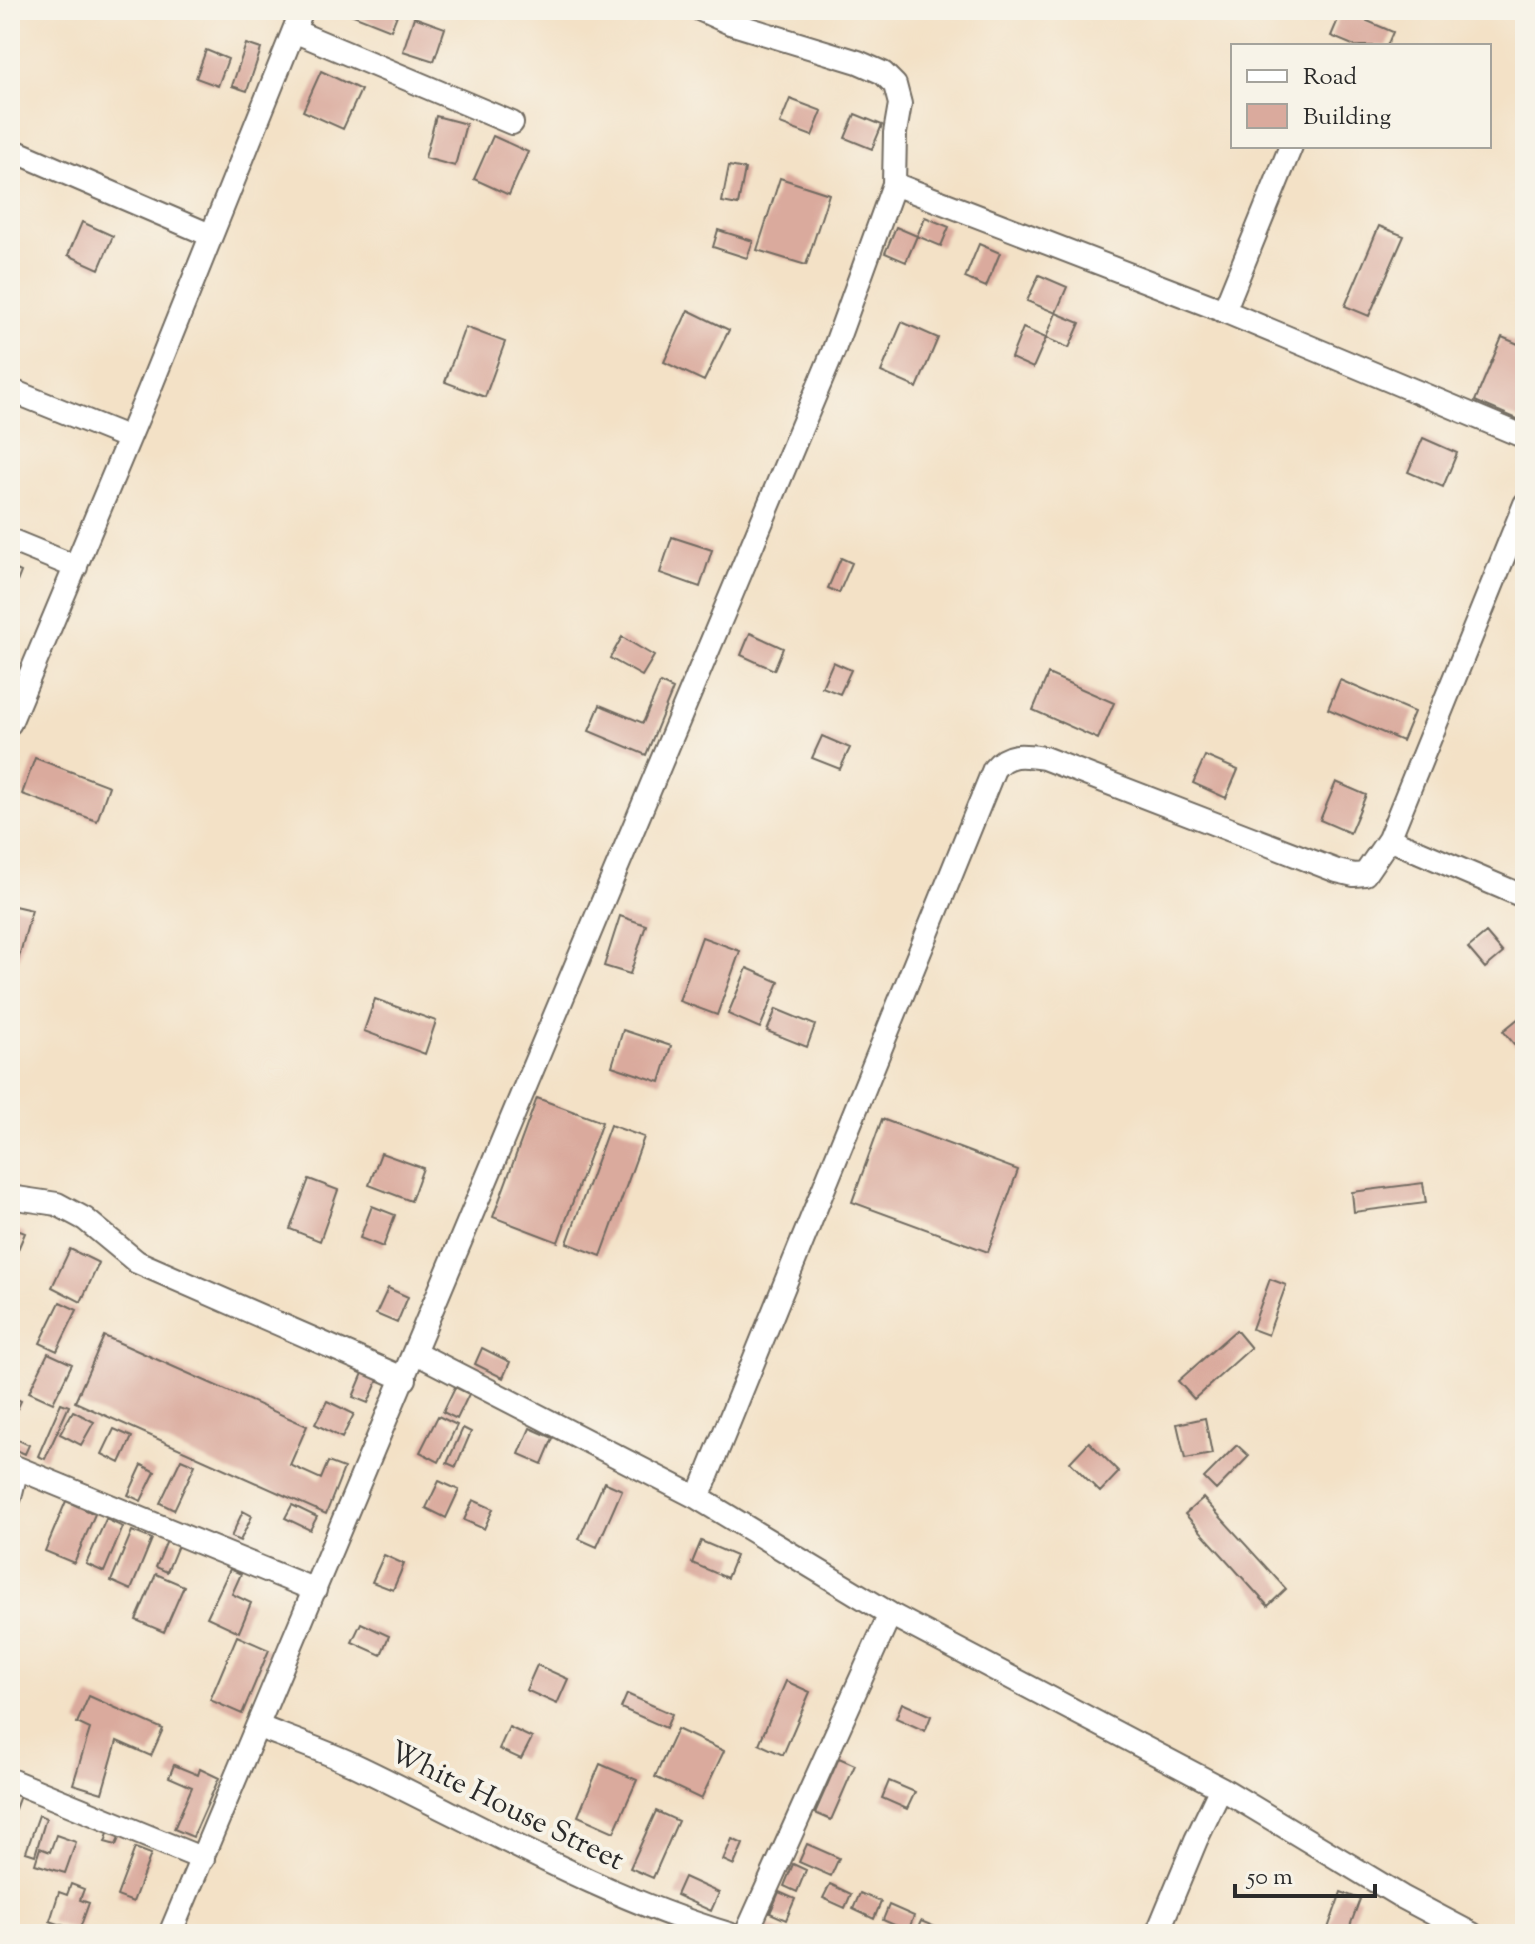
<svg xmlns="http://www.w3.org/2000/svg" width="1535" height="1944" viewBox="0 0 1535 1944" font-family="'Sorts Mill Goudy',serif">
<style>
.building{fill:#daaa9d}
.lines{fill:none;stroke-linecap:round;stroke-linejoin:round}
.street-casing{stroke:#716b61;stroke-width:26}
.street{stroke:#fff;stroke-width:22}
.labels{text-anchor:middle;stroke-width:8;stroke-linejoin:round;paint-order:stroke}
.street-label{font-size:30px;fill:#2b2b2b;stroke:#f7f3e8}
</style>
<rect width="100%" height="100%" fill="#f7f3e8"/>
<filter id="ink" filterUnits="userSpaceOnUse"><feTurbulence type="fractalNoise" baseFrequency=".0125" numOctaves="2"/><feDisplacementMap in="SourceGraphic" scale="16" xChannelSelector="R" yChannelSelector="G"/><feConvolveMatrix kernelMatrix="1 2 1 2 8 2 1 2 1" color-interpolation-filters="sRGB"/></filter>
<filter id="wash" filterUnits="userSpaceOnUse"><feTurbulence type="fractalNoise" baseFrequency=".006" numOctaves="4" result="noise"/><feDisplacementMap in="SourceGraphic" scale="32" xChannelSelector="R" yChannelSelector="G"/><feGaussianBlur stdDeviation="1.8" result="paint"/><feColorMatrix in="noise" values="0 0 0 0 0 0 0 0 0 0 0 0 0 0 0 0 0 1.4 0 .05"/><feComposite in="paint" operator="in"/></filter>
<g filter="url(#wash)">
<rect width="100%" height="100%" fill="#f3e1c6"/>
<g id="blocks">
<path class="building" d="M349 10H399L391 30 348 13Z
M1342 10 1393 32 1387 46H1355L1331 36Z
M414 17 445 28 434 61 403 51Z
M246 44 261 49 247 91 232 86Z
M206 50 228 59 218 86 196 78Z
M321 71 361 90 343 129 303 111Z
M790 99 822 111 812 136 780 124Z
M855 114 882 125 872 149 845 138Z
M436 116 466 124 455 166 425 158Z
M493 136 528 152 509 195 474 179Z
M729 166 745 169 738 205 722 202Z
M780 178 829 194 806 265 757 250Z
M925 217 949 227 941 246 917 236Z
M82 222 113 236 99 269 68 255Z
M1379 226 1404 236 1369 316 1345 306Z
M896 227 917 236 906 262 885 253Z
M718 230 753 241 747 258 713 247Z
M979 244 1000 253 986 287 965 278Z
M1039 275 1067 287 1056 313 1027 301Z
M688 310 729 330 704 381 664 362Z
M1056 313 1080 323 1069 348 1046 338Z
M902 322 938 338 917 388 881 372Z
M465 327 505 342 485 397 445 382Z
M1023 328 1046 338 1033 368 1011 358Z
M1502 337 1525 347V414L1522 421 1475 401Z
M1423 438 1457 453 1443 487 1408 472Z
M672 537 712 550 700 587 660 573Z
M841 558 852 563 839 593 828 588Z
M10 567 21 572 10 600Z
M750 633 783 648 774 670 741 655Z
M622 637 654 656 642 676 610 658Z
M833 662 851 670 840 694 822 687Z
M1048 674 1114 703 1098 739 1033 710Z
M1340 680 1414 712 1402 741 1328 709Z
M660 683 673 689 646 755 589 731 600 705 643 723Z
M822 736 850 748 840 769 812 758Z
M1205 756 1238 770 1226 798 1193 783Z
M35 758 109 786 97 821 22 794Z
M1336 782 1366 795 1350 833 1320 820Z
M10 905 32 910 16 968 10 966Z
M620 916 646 925 630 974 604 966Z
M1486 933 1503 953 1485 968 1468 948Z
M702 937 740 951 717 1015 679 1001Z
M747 968 779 982 760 1028 728 1014Z
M375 999 436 1021 425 1054 364 1031Z
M776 1009 815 1025 807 1047 767 1031Z
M1525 1013V1057L1503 1031Z
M623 1030 671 1046 660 1082 612 1066Z
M537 1098 602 1122 558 1242 493 1217Z
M882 1119 1018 1170 988 1252 852 1202Z
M610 1125 644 1137 601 1256 567 1243Z
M381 1153 423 1168 411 1201 369 1185Z
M309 1179 338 1190 320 1241 290 1229Z
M1423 1183 1426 1203 1354 1212 1352 1192Z
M372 1206 395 1215 383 1247 360 1238Z
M10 1227 25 1233 10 1268Z
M70 1249 99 1263 81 1302 52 1287Z
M1270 1279 1286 1285 1268 1335 1252 1329Z
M388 1288 408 1297 397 1323 376 1314Z
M60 1302 77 1310 57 1351 40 1343Z
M1236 1330 1251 1348 1194 1399 1178 1381Z
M104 1336 307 1426 290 1465 321 1479 328 1462 344 1468 326 1514 75 1402Z
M482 1348 510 1362 503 1378 475 1364Z
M48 1353 72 1364 53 1403 29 1392Z
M363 1373 378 1380 368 1403 353 1397Z
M455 1387 469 1394 457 1419 443 1412Z
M10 1396 21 1401 10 1424Z
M327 1401 354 1414 342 1438 315 1424Z
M61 1403 69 1406 45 1459 38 1456Z
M73 1411 94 1422 81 1445 60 1434Z
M438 1416 457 1425 439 1462 420 1452Z
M1205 1418 1212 1454 1185 1459 1177 1424Z
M463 1428 471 1432 456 1467 447 1463Z
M530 1428 553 1438 542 1464 519 1454Z
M114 1429 132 1437 120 1463 102 1454Z
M10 1436 29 1445 25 1454 10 1447Z
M1089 1442 1119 1472 1100 1492 1070 1462Z
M1237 1445 1249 1456 1216 1490 1204 1478Z
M181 1459 195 1465 174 1510 160 1503Z
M142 1465 155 1472 141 1501 128 1495Z
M439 1481 459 1490 446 1518 426 1508Z
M604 1482 622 1490 597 1547 579 1539Z
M1203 1498 1286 1589 1268 1606 1185 1514Z
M473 1500 493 1509 484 1529 464 1520Z
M66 1501 95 1514 74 1563 45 1551Z
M292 1505 317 1517 310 1530 285 1518Z
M243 1511 252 1516 240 1541 231 1537Z
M106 1519 123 1527 104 1572 86 1564Z
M132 1531 152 1539 131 1590 111 1581Z
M168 1538 179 1543 167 1572 156 1567Z
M701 1541 736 1556 727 1578 692 1563Z
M384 1555 404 1564 393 1590 372 1582Z
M230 1569 241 1574 232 1594 251 1603 239 1632 207 1617Z
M156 1574 184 1586 164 1632 136 1620Z
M361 1623 389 1636 381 1655 352 1642Z
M237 1636 269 1650 242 1714 210 1700Z
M537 1665 568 1679 557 1704 526 1690Z
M786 1681 810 1692 783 1755 759 1744Z
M627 1694 672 1714 666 1728 621 1708Z
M89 1696 163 1729 151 1756 117 1741 102 1793 73 1784 90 1729 77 1723Z
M902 1703 931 1716 925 1731 896 1718Z
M509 1727 532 1738 521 1759 499 1749Z
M677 1729 724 1751 701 1799 655 1777Z
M839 1758 855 1765 831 1820 815 1813Z
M600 1764 637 1780 614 1832 578 1816Z
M174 1765 198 1775 200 1769 219 1778 193 1837 174 1829 192 1787 169 1777Z
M889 1781 915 1792 907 1809 882 1798Z
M10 1789 21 1793 15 1809 10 1807Z
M656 1811 678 1821 653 1878 630 1868Z
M39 1815 46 1818 35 1855 26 1852Z
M109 1831 120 1836 116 1845 105 1842Z
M56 1835 76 1842 65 1873 35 1864 40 1848 50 1852Z
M732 1839 743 1844 734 1865 723 1860Z
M807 1844 839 1858 831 1876 799 1862Z
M135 1848 151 1854 133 1902 117 1896Z
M793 1864 806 1870 797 1892 784 1886Z
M684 1877 719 1893 711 1911 676 1895Z
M71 1884 84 1889 80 1900 89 1903 79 1931 50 1921 59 1892 67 1895Z
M830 1884 851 1894 845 1908 823 1898Z
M779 1892 795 1899 786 1920 770 1913Z
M1341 1892 1360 1899 1347 1934H1326Z
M860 1893 881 1902 874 1919 853 1909Z
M889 1905 914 1916 908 1931 883 1920Z
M921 1921 945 1931 944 1934H915Z
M767 1925 787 1934H763Z"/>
</g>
</g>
<g filter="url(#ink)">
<use href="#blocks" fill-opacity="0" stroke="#716b61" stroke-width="2"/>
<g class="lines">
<g class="street-casing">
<path id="street" d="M294 31 512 123
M10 149 210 235
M894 184 1224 311 1525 437
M1224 311 1291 146
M10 390 129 438
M10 540 76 567
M10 723 148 393 302 10
M1389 839 1525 897
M10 1197 57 1204 85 1219 137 1262 405 1379
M416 1353 698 1498 890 1614 1221 1788 1402 1897 1472 1934
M10 1465 315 1590
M10 1497 17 1468
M698 1498 994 769C1008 752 1023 755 1044 758L1337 871 1354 875 1365 874 1389 839 1525 504
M259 1727C293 1740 328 1752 361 1768 482 1826 600 1896 729 1934
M10 1780 203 1859
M170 1934 833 352 894 184 895 133 900 104 895 85 883 73 858 62 730 23 701 10
M746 1934 890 1614
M1157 1934 1196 1840 1221 1788"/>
</g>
<use href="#street" class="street"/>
</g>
</g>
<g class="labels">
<g class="street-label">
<text transform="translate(507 1805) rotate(26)" y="10">White House Street</text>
</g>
</g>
<rect width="1535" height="1944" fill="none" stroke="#f7f3e8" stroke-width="40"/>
<rect x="1231" y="44" width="260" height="104" fill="#f7f3e8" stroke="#a5a39c" stroke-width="2"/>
<rect x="1247" y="70" width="40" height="12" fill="#ffffff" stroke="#a5a39c" stroke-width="2"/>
<text x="1303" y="84" font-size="24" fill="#2b2b2b">Road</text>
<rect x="1247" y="104" width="40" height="24" fill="#daaa9d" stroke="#a5a39c" stroke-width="2"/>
<text x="1303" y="124" font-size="24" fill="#2b2b2b">Building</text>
<path d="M1235 1884v12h140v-12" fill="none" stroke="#2b2b2b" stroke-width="4"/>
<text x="1247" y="1884" font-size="24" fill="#2b2b2b" stroke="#f7f3e8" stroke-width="6" paint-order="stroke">50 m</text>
</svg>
